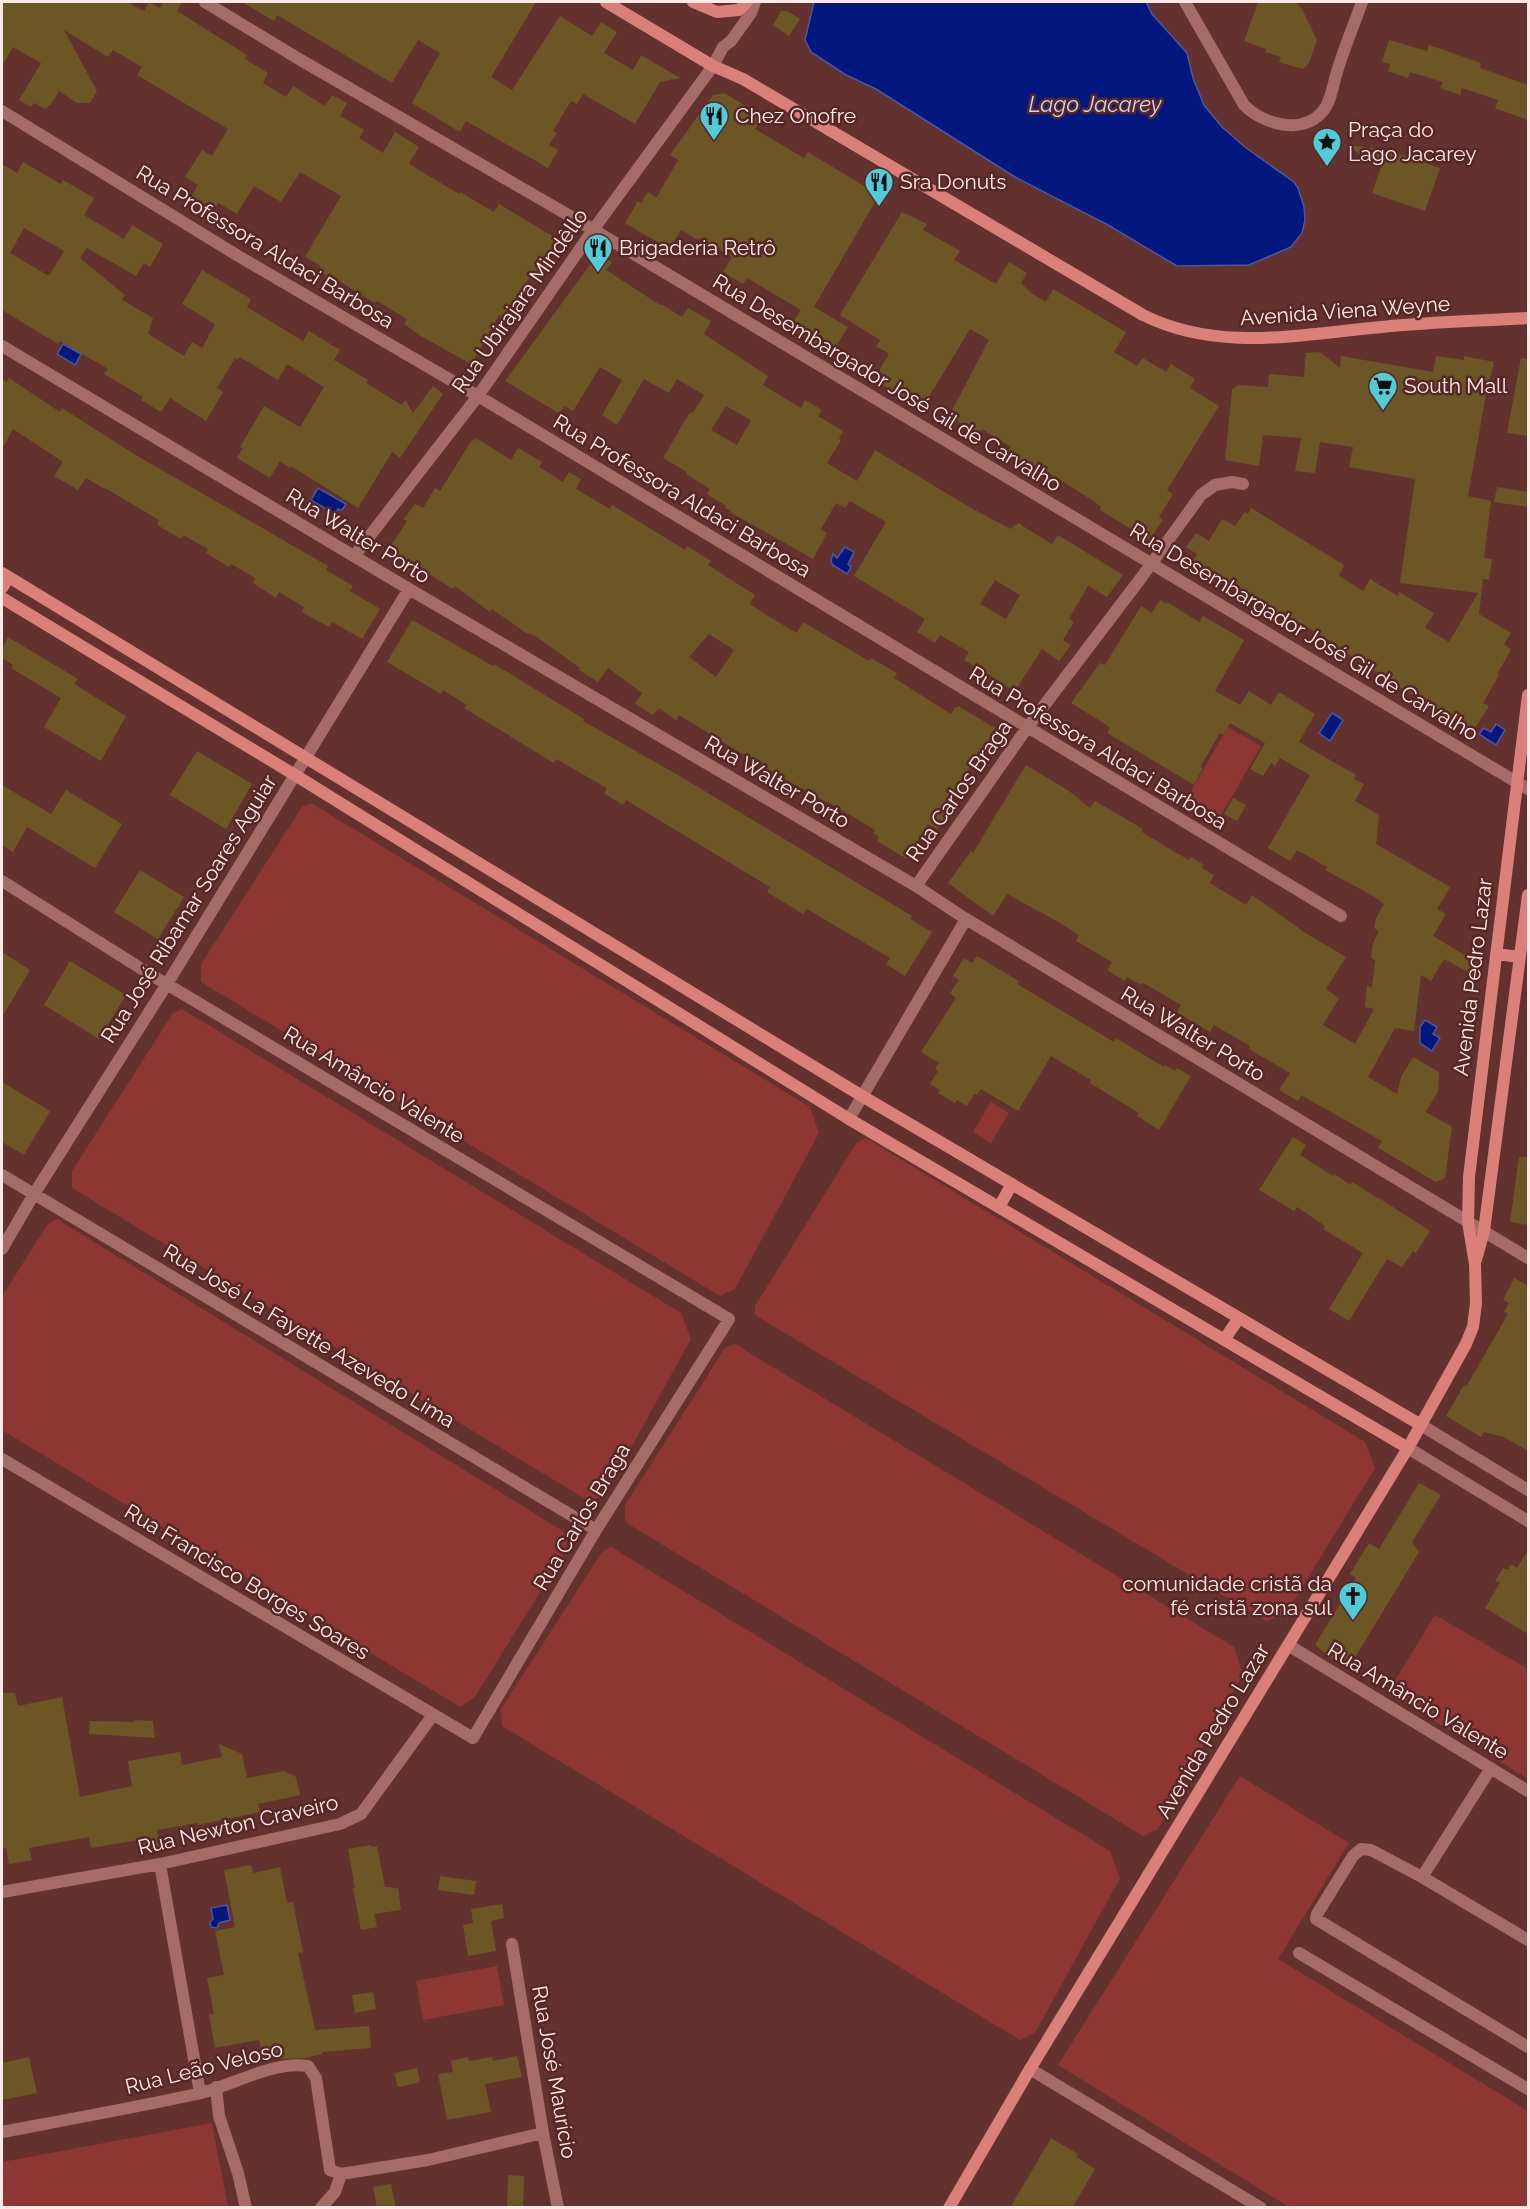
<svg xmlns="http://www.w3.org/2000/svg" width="1530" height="2209" viewBox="0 0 1530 2209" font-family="Raleway,sans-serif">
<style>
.green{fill:#8d3633}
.water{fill:#02187f;stroke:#4d579e;stroke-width:1.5}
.building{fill:#6c5626;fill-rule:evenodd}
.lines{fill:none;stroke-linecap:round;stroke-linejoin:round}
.street{stroke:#a56b66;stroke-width:12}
.secondary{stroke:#db7f79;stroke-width:12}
.labels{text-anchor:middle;stroke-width:5;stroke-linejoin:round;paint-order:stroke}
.poi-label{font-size:21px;fill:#fdeae8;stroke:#572725;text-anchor:start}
.street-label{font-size:21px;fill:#fdeae8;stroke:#572725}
.water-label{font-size:22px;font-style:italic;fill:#c8d5f0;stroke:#572725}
</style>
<rect width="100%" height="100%" fill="#63322f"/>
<path class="green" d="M1228 727 1261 746 1220 817 1187 798Z
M311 803 810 1107 819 1133 735 1289 720 1296 201 982V964L302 807Z
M182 1009 681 1313 691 1339 605 1495 590 1502 72 1188V1171L173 1013Z
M991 1102 1009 1113 991 1143 973 1132Z
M866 1138 1365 1442 1375 1468 1286 1614 1266 1621 755 1315V1306L857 1142Z
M57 1219 568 1534 566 1550 475 1697 460 1707 2 1430V1296L48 1224Z
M735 1344 1234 1647 1243 1674 1158 1829 1143 1836 625 1522V1505L725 1348Z
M611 1547 1110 1851 1120 1878 1035 2033 1020 2040 502 1726 501 1709 602 1552Z
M1435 1615 1528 1669V1779L1388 1692Z
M1240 1776 1349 1843 1278 1959 1528 2111V2207H1289L1058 2065Z
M497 1966 504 2005 423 2020 416 1981Z
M212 2123 228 2207H2V2162Z"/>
<path class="water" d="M814 2H1146L1152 14 1187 53 1193 78 1204 105 1222 127 1246 148 1294 182 1298 188 1304 207 1305 220 1302 233 1291 247 1249 265 1177 266 1108 225 1015 177 876 89 846 75 811 52 805 40Z
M63 344 81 354 75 365 57 354Z
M318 488 346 504 342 510 338 509 335 514 311 500Z
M845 547 854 552 848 564 851 567 847 574 833 565 831 561 833 554 837 558Z
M1332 713 1343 720 1330 741 1319 733Z
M1496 724 1505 730 1496 745 1479 734 1484 728 1491 732Z
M1425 1020 1437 1027 1433 1034 1440 1038 1432 1051 1420 1043V1027Z
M227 1905 230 1920 219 1923 217 1928 211 1927 210 1922 213 1919 211 1908Z"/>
<path class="building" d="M2 2H127L144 11 149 2 160 8 164 2H182L177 11 247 55 245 59 268 73 263 83 286 97 293 86 325 106 332 95 347 103 340 116 364 130 359 138 383 153 395 132 419 147 409 164 459 194 460 192 494 212 499 204 559 240 534 281 529 278 505 319 499 315 471 364 421 336 404 324 407 319 377 301 375 303 334 278 333 280 318 270 321 266 305 257 341 196 300 172 281 202 254 186 237 214 218 203 214 211 191 197 198 185 185 177 202 150 212 156 228 129 137 75 142 67 113 50 108 57 64 30 97 91 90 103H77L59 91 50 106 49 105 46 109 34 103 31 107 19 100 41 63 13 47 2 66Z
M242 2H536L491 77 512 90 560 16 592 36 601 22 617 32 604 53 633 70 641 55 680 78 660 82 635 124 583 94 577 104 571 101 553 131 557 133 549 145 558 150 548 168 466 121 460 132 412 103 440 53 418 40 392 83 277 15 274 21Z
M1258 2H1296L1302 9 1317 40 1309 63 1303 69 1279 62 1281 57 1265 52 1266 49 1244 41Z
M781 11H787L800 19 789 36 773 25Z
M1389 40 1427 51 1429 45 1481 63 1480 68 1528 85V120L1495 108 1498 100 1462 88 1460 95 1440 88 1443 82 1410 72 1408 78 1388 71 1390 64 1382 62Z
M724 93 764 117 755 129 804 158 808 152 879 195 814 307 848 327 831 354 789 329 801 310 747 278 743 284 723 272 732 257 699 238 698 240 681 230 669 249 625 223 638 201 641 203 648 192 656 198 678 160 670 155 713 95Z
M1346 145 1384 149 1440 168 1425 211 1372 193 1381 167Z
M23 162 61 184 63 180 94 198 84 215 124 239 132 225 163 244 150 267 144 263 136 276 87 248 80 258 125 295 122 300 153 318 148 334 184 356 192 342 202 348 215 324 182 304 202 270 251 299 247 307 303 341 309 331 340 350 334 360 368 380 366 383 402 405 405 400 413 413 433 386 443 394 400 458 392 452 358 508 291 466 290 468 280 461 270 478 237 458 243 448 240 447 264 406 300 427 324 387 287 364 278 380 240 357 238 360 235 358 217 388 223 392 206 421 170 398 161 412 141 400 143 397 104 374 108 369 60 341 58 344 2 310V164L17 173ZM24 228 64 251 49 276 10 253Z
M902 212 927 224 923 230 960 251 954 260 996 284 1009 262 1027 273 1021 283 1031 293 1046 302 1053 289 1126 332 1114 352 1137 366 1143 358 1166 372 1171 364 1195 379 1190 388 1219 406 1167 490 1173 494 1159 517 1163 520 1149 540 1100 510 1101 507 1095 502 1038 466 1033 474 1016 464 1020 458 1008 451 1011 447 982 429 979 434 949 416 989 340 970 329 921 410 874 379 889 354 876 346 880 340 840 315Z
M603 257 612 262 606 270 660 305 661 304 682 317 688 308 711 321 704 334 768 376 763 385 801 408 805 400 822 410 818 416 843 431 839 439 841 440 827 463 857 481 875 450 971 508 1011 529 1014 525 1016 526 1018 523 1052 544 1058 535 1123 575 1107 597 1088 586 1069 619 1074 622 1063 640 1071 645 1059 661 1042 649 1015 691 964 660 969 652 940 635 935 643 917 632 925 619 854 576 886 522 850 501 845 508 836 503 821 529 827 533 813 559 730 512 731 511 725 508 726 506 707 494 710 489 686 474 687 472 663 458 688 415 694 411 704 395 677 379 669 393 644 379 617 425 602 415 622 380 600 367 573 411 564 406 560 414 505 381 592 262ZM726 406 751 420 737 445 711 430ZM995 580 1020 595 1006 619 980 604Z
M1320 352 1340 368 1341 356 1433 372 1436 356 1464 360V356L1494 362 1485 400 1468 496 1491 501 1484 558 1492 559 1489 580 1483 579 1479 614 1511 633 1504 644 1511 650 1497 674 1499 675 1483 703 1489 706 1474 730 1401 688 1331 643 1332 642 1289 616 1288 618 1273 610 1193 561 1197 554 1186 547 1196 533 1209 541 1222 519 1235 526 1245 512 1248 514 1251 508 1344 565 1339 576 1363 591 1370 579 1398 596 1399 592 1434 613 1425 628 1449 642 1478 593 1400 583 1415 479 1349 467 1353 447 1320 442 1315 473 1295 471 1301 438 1263 435 1259 466 1225 460 1232 389 1239 385 1268 387 1269 375 1272 374 1304 377 1306 353Z
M1521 358 1528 359V436L1507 433Z
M9 378 60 412 62 408 134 454 328 566 326 570 353 586 350 591 380 609 362 639 332 622 329 627 302 612 304 607 279 592 276 598 253 583 255 578 231 564 229 567 206 553 208 549 183 535 181 539 157 525 159 520 105 488V489L86 478 78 490 54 476 63 462 13 429 2 449V379L7 382Z
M476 438 511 460 518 448 542 462 539 467 563 482 569 472 581 479 576 489 610 509 612 505 685 550 687 546 711 561 708 565 755 595 750 604 768 616 797 633 803 622 869 661 871 658 897 673 894 678 951 714 955 707 957 708 958 706 997 729 982 754 979 752 943 811 949 814 937 829 928 824 907 859 877 841 879 837 873 833 875 830 827 801 826 802 767 769 679 715 676 720 659 708 653 715 635 704 642 693 608 668 598 682 579 670 580 668 534 635 526 633 492 609 490 612 455 586 453 589 389 549 407 521 404 519 415 504 423 508 435 488 440 491 472 440 474 441ZM709 634 734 650 716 677 689 657Z
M1497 487 1528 492V507L1494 502Z
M1160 600 1166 604 1167 602 1199 622 1203 616 1244 640 1215 691 1240 705 1249 691 1271 705 1279 692 1315 714 1299 742 1356 775 1354 779 1364 784 1355 801 1379 815 1376 844 1450 887 1437 909 1446 914 1433 936 1476 962 1470 973 1444 959 1431 981 1421 975 1414 1031 1395 1028 1368 1077 1397 1094 1401 1077 1413 1057 1439 1072 1438 1091 1426 1112 1452 1127 1445 1178 1436 1182 1378 1148 1382 1141 1301 1095 1298 1101 1279 1090 1290 1073 1249 1049 1250 1046 1214 1025 1210 1032 1193 1022 1177 1012 1181 1005 1147 985 1142 983 1141 985 1127 977 1125 981 1107 970 1112 962 1076 941 1079 935 1055 920 1007 894 993 916 948 883 971 851 973 853 1026 765 1069 791 1090 808 1095 801 1143 829 1142 832 1173 851 1189 860 1191 857 1204 865 1202 868 1214 875 1210 883 1246 905 1252 895 1307 934 1346 957 1326 989 1339 998 1323 1025 1355 1044 1374 1009 1365 1007 1367 986 1372 987 1375 960 1371 958 1373 943 1379 931 1374 928 1376 918 1384 904 1375 897 1325 870 1327 867 1297 850 1290 861 1268 848 1310 775 1280 758 1275 766 1271 763 1263 776 1250 769 1265 743 1230 723 1223 735 1220 733 1200 767 1203 768 1194 785 1107 733 1110 728 1105 724 1071 703 1100 663 1105 665 1141 606 1152 613Z
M412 620 493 666 494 664 584 719 583 721 678 775 912 916 910 919 932 932 905 976 886 964 890 958 807 909 803 914 767 892 770 887 626 800 623 805 604 793 607 788 556 759 554 763 464 708 467 705 443 690 441 694 387 662Z
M8 637 78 679 74 684 126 716 101 761 44 727 61 698 11 668 13 665 2 658V649Z
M197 751 252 784 226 829 170 795Z
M2 785 51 814 66 790 122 824 95 868 27 827 13 852 2 845Z
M1233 798 1246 805 1237 821 1224 814Z
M140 870 184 897 158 939 114 912Z
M2 952 30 970 2 1017Z
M977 956 1019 981 1017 984 1114 1042 1116 1038 1164 1067 1165 1065 1175 1071 1177 1068 1191 1076 1159 1130 1137 1116 1139 1113 1090 1083 1091 1080 1051 1056 1018 1111 981 1089 977 1095 974 1094 967 1106 957 1100 955 1103 938 1093 940 1090 930 1084 938 1071 935 1069 939 1063 921 1052 956 998 950 993 959 980 953 976 964 958 972 963Z
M70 961 126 995 99 1039 44 1005Z
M2 1082 50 1111 24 1155 2 1142Z
M1293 1137 1306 1145 1300 1155 1333 1176 1334 1174 1351 1185 1352 1182 1379 1199V1198L1430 1231 1416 1253 1413 1251 1402 1267 1387 1259 1349 1321 1329 1309 1363 1253 1323 1229 1325 1226 1297 1207 1294 1211 1259 1190Z
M1519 1157H1528V1225L1510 1222Z
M1514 1278 1528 1286V1451L1504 1437 1484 1432 1481 1437 1446 1416 1464 1385 1466 1387 1508 1314 1504 1312 1509 1303 1503 1300Z
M1419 1483 1441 1495 1412 1542 1419 1552 1348 1669 1335 1657 1332 1659 1315 1645 1356 1578 1350 1574 1369 1543 1379 1549Z
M1528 1550V1634L1485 1608 1500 1583 1495 1581 1503 1568 1508 1570 1511 1564 1517 1568Z
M2 1693H15L18 1706 62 1697 80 1797 132 1786 128 1761 180 1752 182 1765 222 1757 219 1744 242 1754 247 1778 284 1771 296 1777 300 1795 258 1804 260 1812 198 1825 197 1823 157 1830 160 1849 140 1851 138 1840 91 1848 89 1837 29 1848 32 1860 9 1864 6 1848 2 1849Z
M135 1720 153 1721 155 1738 89 1734 90 1721 135 1722Z
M371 1845 372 1847 377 1846 385 1887 398 1888 401 1910 374 1914 377 1927 361 1930 353 1888H355L348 1849Z
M251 1865 253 1873 280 1867 287 1903 293 1902 303 1952 298 1953 315 2029 316 2030 369 2026 371 2048 322 2052V2054L305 2058 280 2059 279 2054 263 2058 259 2040 215 2048 209 2015 214 2014 207 1978 224 1975 215 1931 235 1927 224 1870Z
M440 1876 476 1881 474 1895 438 1890Z
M502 1904 504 1918 491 1921 496 1951 468 1956 463 1925 473 1923 471 1909Z
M373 1992 376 2009 355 2013 352 1995Z
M517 2056 522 2077 485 2084 491 2112 447 2120 438 2074 453 2072 451 2061 468 2057 469 2061 492 2057 493 2061Z
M29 2057 37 2093 2 2100V2063Z
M417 2068 420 2082 398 2087 394 2073Z
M1051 2138 1078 2154 1076 2157 1095 2169 1072 2208H1010Z
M508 2175 524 2176 523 2208H507Z
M391 2184 396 2208H377L373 2187Z"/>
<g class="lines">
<path class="street" d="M205 2 299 59 582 223 1528 789
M1185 2 1244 105C1263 124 1302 136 1323 111 1331 102 1333 84 1337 72 1344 48 1354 25 1362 2
M2 111 240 257 478 396 1341 916
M2 346 409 589 916 886 966 919 1528 1258
M355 555 478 396 593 230 713 66 723 47 731 41 751 13 755 2
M2 881 153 976 729 1319 596 1530 473 1738 2 1459
M916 886 1027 728 1141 578 1201 495 1215 485 1232 482 1243 484
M849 1119 966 919
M2 1175 596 1530
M2 1249 34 1194 167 984 409 589
M1421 1425 1528 1490
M1408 1448 1528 1521
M1288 1645 1528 1791
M1491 1768 1422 1877 1528 1940
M160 1864 200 2093
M1422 1877 1371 1850 1361 1849 1353 1856 1317 1914 1316 1919 1528 2047
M2 1892 160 1864 340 1824 361 1814 433 1715
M512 1944 543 2133 558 2208
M1299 1953 1528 2089
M1030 2069 1261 2208
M216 2087 219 2116 238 2173 246 2208
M2 2132C66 2120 132 2108 197 2094 233 2086 270 2061 308 2066L316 2078 330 2170 341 2174 428 2160 543 2133
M321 2208 335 2192 341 2174"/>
<path class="secondary" d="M606 2 713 66 743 79 1143 315C1219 353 1300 334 1382 327 1430 322 1480 321 1528 318
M693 2 717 12 739 10 747 2
M2 573 862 1096 1421 1425
M2 588 9 577
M2 598 295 775 849 1119 1408 1448
M1496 954 1520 957
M999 1207 1012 1184
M1476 1260 1484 1231 1528 895
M1224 1340 1239 1318
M949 2208 1030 2069 1408 1448 1466 1344 1473 1327 1476 1303 1475 1264 1468 1222 1469 1177 1528 695"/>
</g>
<defs>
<g id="restaurant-pin" transform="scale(1.5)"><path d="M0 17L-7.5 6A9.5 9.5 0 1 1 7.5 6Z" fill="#52cbd8" stroke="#572725"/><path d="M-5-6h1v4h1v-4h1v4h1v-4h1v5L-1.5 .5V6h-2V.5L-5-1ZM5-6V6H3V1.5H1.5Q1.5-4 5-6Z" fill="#111"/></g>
<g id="sight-pin" transform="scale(1.5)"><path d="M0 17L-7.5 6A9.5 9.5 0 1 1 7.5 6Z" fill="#52cbd8" stroke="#572725"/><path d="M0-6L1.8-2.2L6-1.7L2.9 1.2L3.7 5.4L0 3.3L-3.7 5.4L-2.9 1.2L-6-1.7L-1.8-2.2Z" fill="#111"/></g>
<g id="supermarket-pin" transform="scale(1.5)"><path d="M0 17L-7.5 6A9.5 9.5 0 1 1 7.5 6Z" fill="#52cbd8" stroke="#572725"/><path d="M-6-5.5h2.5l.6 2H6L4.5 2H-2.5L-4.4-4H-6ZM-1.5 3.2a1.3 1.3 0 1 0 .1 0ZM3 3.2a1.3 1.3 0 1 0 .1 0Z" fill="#111"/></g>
<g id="church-pin" transform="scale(1.5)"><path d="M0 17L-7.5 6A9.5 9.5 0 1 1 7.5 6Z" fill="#52cbd8" stroke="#572725"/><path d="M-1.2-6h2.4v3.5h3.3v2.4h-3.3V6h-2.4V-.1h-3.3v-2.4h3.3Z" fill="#111"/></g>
</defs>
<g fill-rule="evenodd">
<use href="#restaurant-pin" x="714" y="116"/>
<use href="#sight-pin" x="1327" y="142"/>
<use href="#restaurant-pin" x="879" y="182"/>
<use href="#restaurant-pin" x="598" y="248"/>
<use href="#supermarket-pin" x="1383" y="386"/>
<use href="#church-pin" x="1353" y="1596"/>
</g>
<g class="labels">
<g class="poi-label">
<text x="735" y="123">Chez Onofre</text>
<text x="1348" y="137">Praça do<tspan x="1348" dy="24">Lago Jacarey</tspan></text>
<text x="900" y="189">Sra Donuts</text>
<text x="619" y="255">Brigaderia Retrô</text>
<text x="1404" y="393">South Mall</text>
<text x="1332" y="1591" text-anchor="end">comunidade cristã da<tspan x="1332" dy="24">fé cristã zona sul</tspan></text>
</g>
<g class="street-label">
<text transform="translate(265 247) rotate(31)" y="7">Rua Professora Aldaci Barbosa</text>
<text transform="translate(520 301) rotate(-55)" y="7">Rua Ubirajara Mindêllo</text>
<text transform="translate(1345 311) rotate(-4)" y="7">Avenida Viena Weyne</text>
<text transform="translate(887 383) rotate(31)" y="7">Rua Desembargador José Gil de Carvalho</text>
<text transform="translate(682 496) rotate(31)" y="7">Rua Professora Aldaci Barbosa</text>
<text transform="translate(358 536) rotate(31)" y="7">Rua Walter Porto</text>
<text transform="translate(1304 632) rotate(31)" y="7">Rua Desembargador José Gil de Carvalho</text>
<text transform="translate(1098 748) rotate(31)" y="7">Rua Professora Aldaci Barbosa</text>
<text transform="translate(777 782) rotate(30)" y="7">Rua Walter Porto</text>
<text transform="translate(959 791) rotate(-55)" y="7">Rua Carlos Braga</text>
<text transform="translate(189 909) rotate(-58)" y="7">Rua José Ribamar Soares Aguiar</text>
<text transform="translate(1473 977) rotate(-83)" y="7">Avenida Pedro Lazar</text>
<text transform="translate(1193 1034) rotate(31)" y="7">Rua Walter Porto</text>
<text transform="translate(374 1085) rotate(31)" y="7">Rua Amâncio Valente</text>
<text transform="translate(309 1336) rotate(31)" y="7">Rua José La Fayette Azevedo Lima</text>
<text transform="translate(582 1517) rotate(-59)" y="7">Rua Carlos Braga</text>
<text transform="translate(247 1582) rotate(31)" y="7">Rua Francisco Borges Soares</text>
<text transform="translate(1418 1701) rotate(31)" y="7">Rua Amâncio Valente</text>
<text transform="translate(1213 1731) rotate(-59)" y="7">Avenida Pedro Lazar</text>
<text transform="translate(238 1825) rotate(-13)" y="7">Rua Newton Craveiro</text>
<text transform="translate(204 2068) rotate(-14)" y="7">Rua Leão Veloso</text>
<text transform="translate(554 2072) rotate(80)" y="7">Rua José Maurício</text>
</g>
<g class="water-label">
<text x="1095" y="112">Lago Jacarey</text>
</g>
</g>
<rect width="1530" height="2209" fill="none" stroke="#fdeae8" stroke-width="6"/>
</svg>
